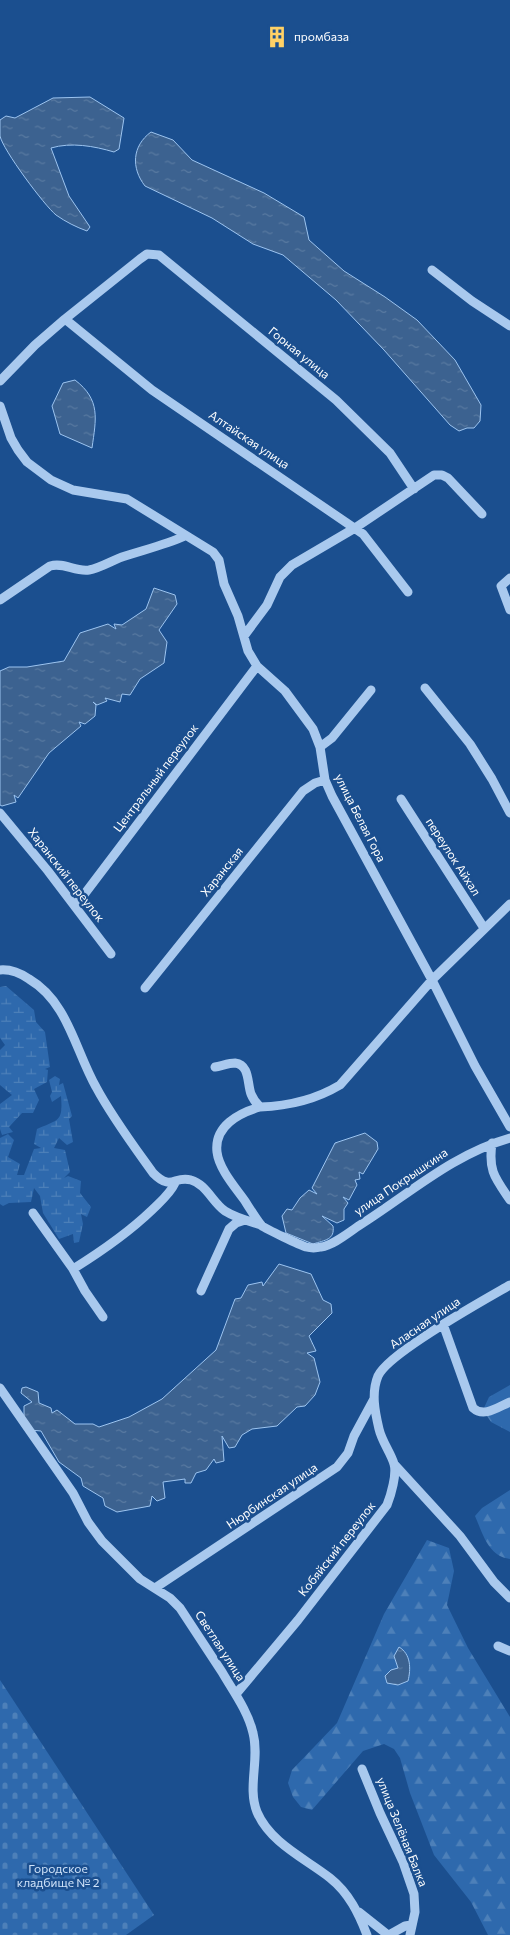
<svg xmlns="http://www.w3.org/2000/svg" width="510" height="1935" viewBox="0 0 510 1935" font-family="Commissioner,sans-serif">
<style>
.forest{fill:url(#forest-firs)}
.wetland{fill:url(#wetland-marsh)}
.cemetery{fill:url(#cemetery-stones)}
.water{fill:url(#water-ripples);stroke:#9cc4f0}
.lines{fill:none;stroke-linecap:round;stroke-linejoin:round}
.minor{stroke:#a9c9ee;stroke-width:9}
.labels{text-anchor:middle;stroke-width:5;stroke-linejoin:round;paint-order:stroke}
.poi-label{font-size:12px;fill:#fff;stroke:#1b4f8f;text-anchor:start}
.street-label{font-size:12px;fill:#fff;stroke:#1b4f8f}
.park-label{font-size:12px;fill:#cfe3fa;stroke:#1b4f8f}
</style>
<defs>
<pattern id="forest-firs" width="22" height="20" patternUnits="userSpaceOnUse" patternTransform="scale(1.25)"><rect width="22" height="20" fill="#2e69ad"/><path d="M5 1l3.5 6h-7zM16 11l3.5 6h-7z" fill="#4d80b9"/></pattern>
<pattern id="wetland-marsh" width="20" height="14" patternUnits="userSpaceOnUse" patternTransform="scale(1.25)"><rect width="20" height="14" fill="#2e69ad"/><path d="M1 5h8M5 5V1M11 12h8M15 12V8" fill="none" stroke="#4d80b9"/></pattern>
<pattern id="cemetery-stones" width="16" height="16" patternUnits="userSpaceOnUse" patternTransform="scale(1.25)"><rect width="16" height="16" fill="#2e69ad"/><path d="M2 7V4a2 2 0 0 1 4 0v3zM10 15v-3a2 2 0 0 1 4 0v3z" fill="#4d80b9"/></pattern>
<pattern id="water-ripples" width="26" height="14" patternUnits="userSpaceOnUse" patternTransform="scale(1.25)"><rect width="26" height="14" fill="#3c6290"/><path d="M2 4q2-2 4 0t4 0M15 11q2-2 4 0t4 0" fill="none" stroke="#597aa1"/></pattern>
</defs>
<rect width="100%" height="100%" fill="#1b4f8f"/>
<path class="forest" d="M510 1385V1432L491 1422 483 1410 489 1397Z
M510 1490V1559C488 1556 483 1534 475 1516L482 1508Z
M427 1540 449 1548 454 1571 447 1605 468 1648 510 1717V1935H488L471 1902 434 1855 410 1793 400 1758 394 1749 384 1744 363 1751 312 1810 301 1807 293 1797 288 1783 292 1770 337 1723 384 1614Z"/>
<path class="wetland" d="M6 986 34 1010 36 1022 45 1032 50 1067 45 1069 48 1070 47 1082 34 1089 39 1100 33 1113H22L9 1127 13 1132 2 1135 0 1129V1104L12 1095 0 1085V1050L5 1045 0 1038V987Z
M55 1076 60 1079 59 1085 63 1083 72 1116 69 1119 73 1142 67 1145 59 1138 54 1148 65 1150 70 1172 64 1178 68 1176 81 1181 80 1193 91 1207 87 1217 81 1214 83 1224 79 1242 74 1243 73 1234 59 1239 43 1213 40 1196 34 1188 31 1202 9 1203 3 1206 0 1204V1138L8 1134 14 1140 8 1157 20 1164 17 1175H24L34 1149 41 1148 34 1144 37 1129C59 1119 63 1122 61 1096L52 1102 50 1096 52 1092 49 1080Z"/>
<path class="cemetery" d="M0 1680 154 1915 126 1935H0Z"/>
<path class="water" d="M90 97 124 118 119 149 114 152C94 146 71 142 51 148L69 196 90 227 87 231C76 227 66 222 56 215 44 205 3 150 0 136 0 131 0 125 0 120L6 116 15 118 53 98Z
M151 132 173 140 192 160 264 193 304 217 309 240 344 271 385 297 417 320 455 360 481 405 480 421 474 428H467L459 431 450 425 384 350 336 300 283 255 253 244 212 218 145 186C131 168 132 146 151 132Z
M75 380C101 400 96 419 92 448L60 434 52 406 63 383Z
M154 588 175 595 177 604 159 630 167 642 164 663 140 679 130 695 122 694 120 702 105 698 107 701 97 705 93 702 96 705 95 716 85 724 79 722 81 726 49 753 18 798 14 795 16 802 2 806 0 805V671L9 667H27L64 661 80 633 108 624 116 629 114 624 122 625 146 609Z
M365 1133 377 1142 378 1149 363 1174 359 1172 360 1179 355 1180 357 1185 349 1200 343 1197 348 1203 344 1209V1220L337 1223 322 1216 333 1226C335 1240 325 1240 313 1244L286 1233 282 1216 287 1209 292 1210 300 1198 309 1190 317 1194 312 1188 335 1143Z
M279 1264 311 1274 323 1300 331 1304 332 1313 309 1336 316 1351 307 1353 314 1358 320 1382 315 1395 305 1406 297 1407 277 1426 252 1429 242 1435 235 1447 229 1448 222 1436 224 1461 216 1463 214 1459 206 1470 196 1473 191 1483H185V1479L163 1482 165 1498 157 1501 152 1496 150 1506 117 1512 105 1506 103 1498 83 1486 81 1478 59 1462 41 1431 30 1430 24 1419V1406L32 1402 21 1393 22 1388 26 1387 38 1392 39 1403 51 1408 52 1413 57 1410 75 1424H93L99 1427 129 1417 162 1399 216 1350 235 1299 241 1298 248 1285 262 1282 263 1286Z
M399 1647C411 1654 411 1669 408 1681L398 1685 387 1683 385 1676 391 1670 398 1668 394 1656Z"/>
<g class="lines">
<path class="minor" d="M432 270 472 301 510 326
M65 319 152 390 363 534 408 592
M0 381 35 345 65 319 140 259 147 254 159 255 336 400 390 453 414 489
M0 406 11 438 18 450 27 462 51 480 73 490 127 499 213 552 219 560 224 584 238 616 248 651 257 666 285 691 313 729 320 747 325 780 332 796 432 980 475 1066 510 1127
M510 578 501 586 510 610
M0 600 50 566C64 562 75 572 89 570 100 568 111 561 122 557 143 550 165 545 185 536
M244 636 267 605 280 577 292 565 355 528 434 475H442L448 478 482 514
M425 688 470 744 492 779 510 813
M320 747 332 738 371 690
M401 799 484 928
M0 813 48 871 111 954
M74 905 80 900 257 666
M0 970C11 969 20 973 29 979 68 1002 75 1050 96 1087 112 1117 133 1145 153 1173 172 1192 174 1175 191 1180 206 1184 213 1203 225 1211 236 1218 249 1221 261 1225
M145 988 303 791 315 783 325 780
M215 1067C221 1066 229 1063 235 1063 250 1065 247 1083 251 1094 253 1099 256 1103 260 1107 289 1106 315 1100 340 1085L432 980 510 904
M260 1107C239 1113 214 1126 217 1152 219 1169 235 1187 245 1201 248 1206 259 1223 262 1226 266 1229 300 1245 306 1247 310 1248 317 1248 321 1247 334 1245 349 1232 360 1225 409 1194 453 1154 510 1138
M492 1143C488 1171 495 1178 510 1200
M33 1213 73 1269
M201 1291 229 1229 236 1223 245 1220
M103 1317 85 1291 73 1269C102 1251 128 1233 152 1210 161 1201 170 1194 175 1183
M443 1324 473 1408C484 1418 498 1407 510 1402
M0 1388 73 1493 88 1522 102 1541 140 1579 170 1598 180 1608C194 1629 208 1651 222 1672 233 1691 248 1711 253 1733 260 1759 247 1787 257 1812 270 1843 306 1859 330 1878 349 1893 359 1914 367 1935
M395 1465 460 1536 494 1582 510 1598
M155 1588 337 1467 348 1453 354 1436 374 1399
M498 1646 510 1651
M236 1694 298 1620 387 1505C391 1495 397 1474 394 1464 391 1453 382 1442 379 1429 375 1412 371 1393 378 1376 388 1353 484 1300 510 1285
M362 1769 380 1813 403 1862 414 1894 415 1912 410 1935
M359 1912 388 1935
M389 1935 405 1926 411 1925"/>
</g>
<defs>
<g id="building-bare" transform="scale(1.725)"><path d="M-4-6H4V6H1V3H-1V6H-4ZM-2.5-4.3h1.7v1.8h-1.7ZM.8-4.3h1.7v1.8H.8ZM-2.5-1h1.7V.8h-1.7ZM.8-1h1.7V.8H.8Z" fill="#ffd166" stroke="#1b4f8f" stroke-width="2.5" paint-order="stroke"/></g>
</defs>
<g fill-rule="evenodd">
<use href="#building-bare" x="277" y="37"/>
</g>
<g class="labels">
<g class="poi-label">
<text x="294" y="41">промбаза</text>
</g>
<g class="street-label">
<text transform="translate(299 353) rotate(39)" y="4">Горная улица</text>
<text transform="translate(249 440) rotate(34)" y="4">Алтайская улица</text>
<text transform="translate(156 778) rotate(-53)" y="4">Центральный переулок</text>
<text transform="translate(360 818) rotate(63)" y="4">улица Белая Гора</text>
<text transform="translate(453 857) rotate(57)" y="4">переулок Айхал</text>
<text transform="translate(222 872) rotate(-51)" y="4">Харанская</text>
<text transform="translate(66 875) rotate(52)" y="4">Харанский переулок</text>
<text transform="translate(401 1182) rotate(-34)" y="4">улица Покрышкина</text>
<text transform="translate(425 1323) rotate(-34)" y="4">Аласная улица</text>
<text transform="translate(272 1496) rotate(-34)" y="4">Нюрбинская улица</text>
<text transform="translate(337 1549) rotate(-52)" y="4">Кобяйский переулок</text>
<text transform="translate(220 1646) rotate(57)" y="4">Светлая улица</text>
<text transform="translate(402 1832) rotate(68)" y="4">улица Зелёная Балка</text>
</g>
<g class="park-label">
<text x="58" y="1873">Городское<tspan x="58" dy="14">кладбище № 2</tspan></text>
</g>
</g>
</svg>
